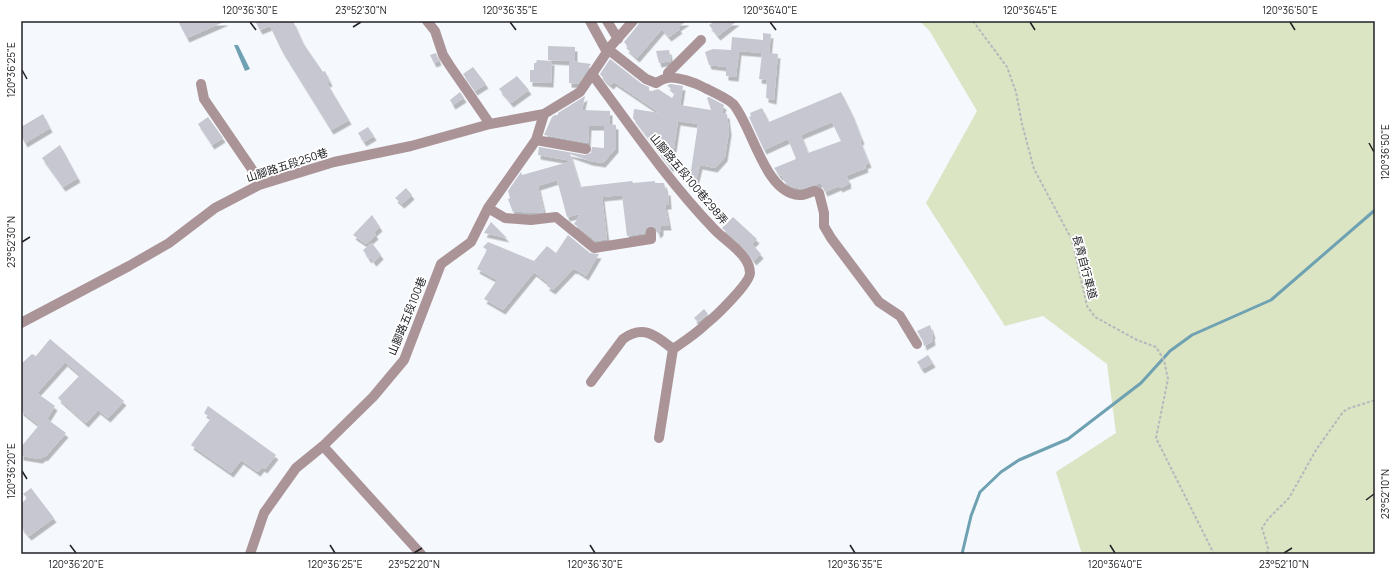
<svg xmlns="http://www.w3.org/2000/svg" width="1396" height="575" viewBox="0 0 1396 575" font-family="Manrope,'Noto Sans TC',sans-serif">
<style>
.green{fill:#dbe4c3}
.water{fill:#6ea1b2}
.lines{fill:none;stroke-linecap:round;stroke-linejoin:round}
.stream{stroke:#6ea1b2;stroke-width:3}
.building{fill:#c6c7d0;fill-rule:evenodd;filter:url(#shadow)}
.path{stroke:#b5b8bc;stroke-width:2;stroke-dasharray:3 2;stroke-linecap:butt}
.minor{stroke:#ab9497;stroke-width:10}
.ticks{fill:none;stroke:#212226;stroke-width:1.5}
.labels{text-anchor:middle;stroke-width:3.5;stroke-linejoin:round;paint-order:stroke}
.street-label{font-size:11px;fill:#212226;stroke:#fff}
.neatline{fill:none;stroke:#212226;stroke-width:1.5}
.ticks-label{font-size:10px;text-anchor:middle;fill:#212226}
</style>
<defs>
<filter id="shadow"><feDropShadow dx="2.5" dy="4.5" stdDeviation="0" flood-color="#0004"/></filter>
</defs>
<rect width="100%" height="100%" fill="#f5f8fd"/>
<path class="green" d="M919 21H1375V554H1082L1056 472 1116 433 1107 364 1043 316 1005 326 926 203 977 111 929 30Z"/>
<path class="water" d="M234 45H238L250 69 245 71Z"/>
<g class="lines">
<path class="stream" d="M962 554 971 516 980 492 1001 472 1019 460 1068 439 1141 383 1170 351 1192 335 1271 300 1375 210"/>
</g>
<path class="building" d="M184 21H226L187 38 179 23Z
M255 21H293L303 43 323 72 325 71 330 82 327 83 349 120 331 130 282 51 270 26 260 30Z
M639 21H687L678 27 680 29 669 37 662 29 637 58 626 48 628 47 624 42 638 25Z
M715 21H737L718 36 709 25Z
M763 33 771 34 769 53 778 54 774 100 766 98 767 80 759 79 762 53 739 51 736 77 726 76V67L709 65 705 52 713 49 731 50 732 37 763 40Z
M548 46 575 47V61H570L591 64 578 84 569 83V61L548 60Z
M669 50 671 61 659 63 656 51Z
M436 53 439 61 434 63 430 55Z
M610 59 642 84 649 87V92L658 89 672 98 675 93 667 85 671 84 683 86 680 105 711 110 707 98 709 97 724 105 722 113 727 114 729 131 725 157 715 168 700 165 695 186 690 185V182L688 181 690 171H691L698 124 678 121 671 168 633 118 634 109 660 113 614 82 611 85 605 80 600 74Z
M537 60 552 61 551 83 530 82V70H534V63H536Z
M473 67 486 84 475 91 463 74Z
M517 76 529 90 511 103 499 89Z
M460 92 464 98 453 105 450 100Z
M841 92 852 114 862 140 860 141 869 163 865 165 866 168 846 176 849 181 848 182 849 184 840 188 839 186 825 192 821 183 801 189 790 186 784 181 782 175 780 176 774 168 796 159 788 139 764 150 749 117 751 116 750 113 762 108 769 122ZM832 122 841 141 808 153 801 135Z
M585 96 582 110 610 111V124L616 125V148L603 163 590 161 570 154 580 187 632 181 633 183 655 181V183H664L666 191H668L669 205H665L669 226H661V231L658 234 656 228 651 226 646 228 644 233 627 236 622 195 602 197 607 239 596 241 574 224 580 214 567 217 557 180 538 186 544 212 531 213H524L523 211 513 212 508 199 510 198 508 191 521 172 522 175 572 161 538 155 539 147 585 155 591 153 592 147 604 148V126H589L588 143 544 135 552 117 555 115H558V113Z
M43 114 50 128 25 143 21 135V127Z
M208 117 223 138 212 145 198 124Z
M368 127 374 136 364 142 358 133Z
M60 145 78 178 63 187 42 158Z
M406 188 412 195 402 204 395 198Z
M372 215 380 227 374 232 376 235 366 244 353 235Z
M733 217 757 239 752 244 761 254 754 261 741 245 722 228Z
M491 222 507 238 484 233Z
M568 235 590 253 599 254 586 276 575 269V270L573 269 553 290 547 286 548 283 534 272 503 310 484 299 497 280 477 269 487 250 483 247 488 242 534 261 547 246 556 253Z
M372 243 381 255 374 262 370 257 369 259 363 250Z
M704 309 708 314 698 322 694 318Z
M930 325 933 334 932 335 933 341 924 346 923 341 917 331Z
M50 339 124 401 108 418 98 410 86 423 58 398 80 375 65 362 37 393 55 406 47 419 66 433 45 457 44 456 40 459 21 456V447L39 425 21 411V364L32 354 36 356Z
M928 355 933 363 922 369 917 362Z
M208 406 276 455 265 469 262 467 258 472 241 460 231 473 191 445 211 418 204 413Z
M31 488 54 518 29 536 21 527V504L27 498 23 494Z"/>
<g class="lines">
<path class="path" d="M973 21 1007 67 1016 92 1022 124 1034 169 1072 240 1087 306 1095 317 1137 340 1156 347 1164 360 1168 379 1156 438 1214 554
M1267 554 1268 548 1262 528 1268 519 1289 498 1316 450 1343 412 1347 409 1375 400"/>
<path class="minor" d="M427 21 435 31 443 55 450 66 490 124
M590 21 607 52
M607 21 618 39
M609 50 646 79 656 83C659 81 663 79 667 78 677 76 696 83 705 88 713 92 729 99 734 105 753 129 765 193 799 195 804 196 810 192 814 191L819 193 824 213V226L831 238 879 302 900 316 917 344
M592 74C631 127 669 182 714 229 726 242 750 255 750 273 750 283 716 316 707 323 697 333 685 341 673 349L659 438
M668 78V73L701 40
M201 84 204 99 262 184
M536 140 586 149
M488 208 505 218 531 220 556 217 594 248 651 239V232
M21 323 129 266 169 243 215 208 259 185 334 162 411 146 490 124 544 114 580 92 611 46 633 21
M591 382 623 339C644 324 656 336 673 349
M323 446 421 554
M250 554 264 513 296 468 323 446 373 397 404 360 441 264 471 242 488 208 536 140 544 114"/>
</g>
<path class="ticks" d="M250 22 256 30M510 22 516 30M770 22 776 30M1030 22 1035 30M1290 22 1295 30M353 27 361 22M22 70 27 79M1369 143 1374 152M22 242 30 237M22 471 27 479M1366 500 1374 494M70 545 76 553M330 545 335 553M590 545 595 553M850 545 855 553M1110 545 1115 553M414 553 422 548M1284 553 1292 548"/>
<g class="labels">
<g class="street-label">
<text transform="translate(287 165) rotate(-18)" y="4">山腳路五段250巷</text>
<text transform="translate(689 179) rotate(50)" y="4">山腳路五段100巷298弄</text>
<text transform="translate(1085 267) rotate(75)" y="4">長青自行車道</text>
<text transform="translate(407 316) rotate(-68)" y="4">山腳路五段100巷</text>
</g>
</g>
<rect width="1396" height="575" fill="none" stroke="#ffffff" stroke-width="44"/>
<rect x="22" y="22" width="1352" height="531" class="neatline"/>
<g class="ticks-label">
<text x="250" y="14">120°36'30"E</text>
<text x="361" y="14">23°52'30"N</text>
<text x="510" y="14">120°36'35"E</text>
<text x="770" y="14">120°36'40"E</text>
<text x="1030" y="14">120°36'45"E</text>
<text x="1290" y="14">120°36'50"E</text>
<text transform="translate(11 70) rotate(-90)" y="4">120°36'25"E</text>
<text transform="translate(1385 152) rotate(-90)" y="4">120°36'50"E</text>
<text transform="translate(11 242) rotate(-90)" y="4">23°52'30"N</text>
<text transform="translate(11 471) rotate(-90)" y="4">120°36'20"E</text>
<text transform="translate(1385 494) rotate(-90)" y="4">23°52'10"N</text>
<text x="76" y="568">120°36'20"E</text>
<text x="335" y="568">120°36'25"E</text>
<text x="414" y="568">23°52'20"N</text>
<text x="595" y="568">120°36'30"E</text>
<text x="855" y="568">120°36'35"E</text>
<text x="1115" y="568">120°36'40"E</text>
<text x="1284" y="568">23°52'10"N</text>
</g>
</svg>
